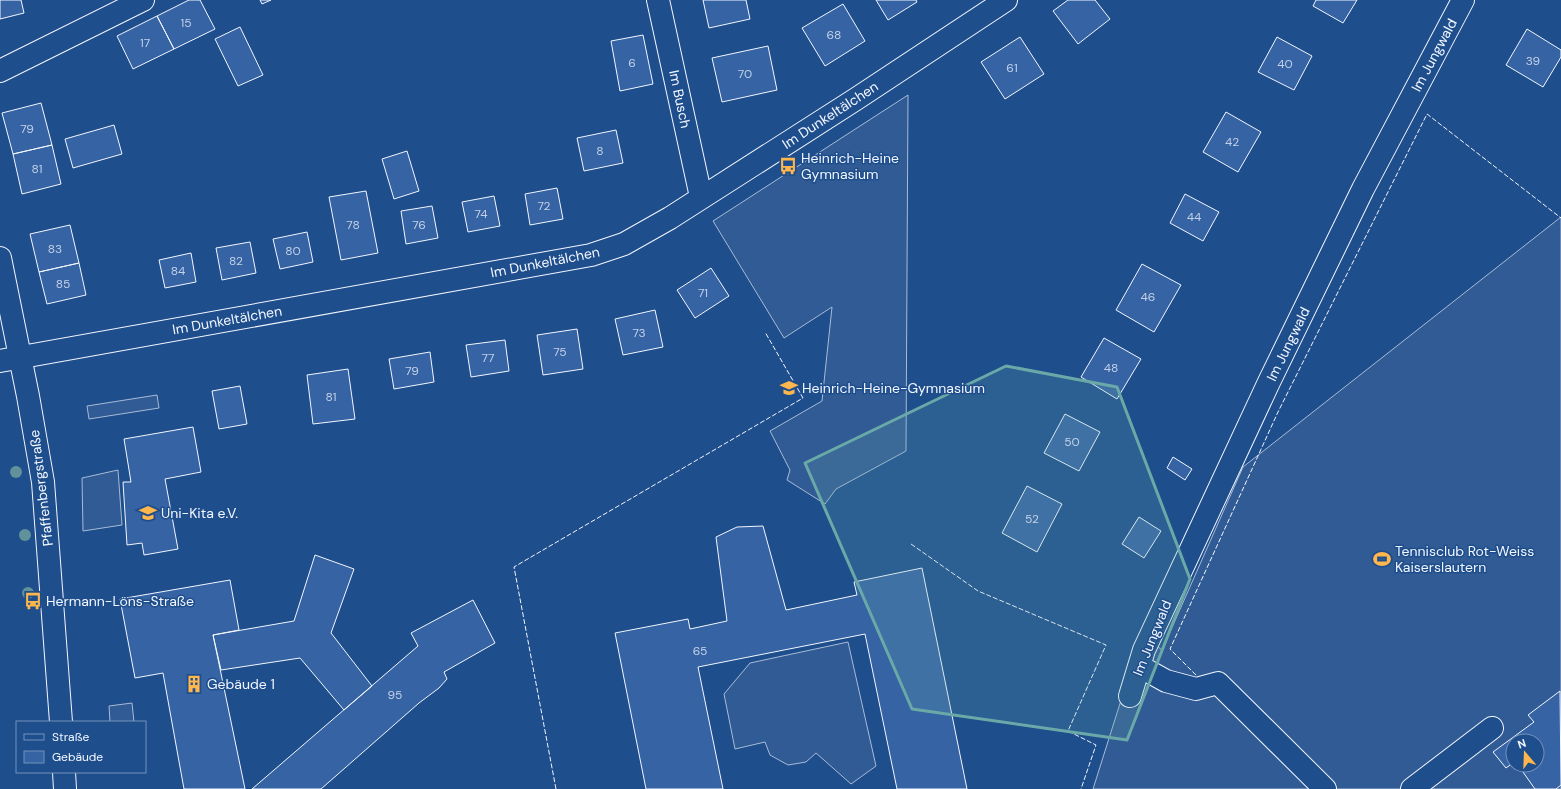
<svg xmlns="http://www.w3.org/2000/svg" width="1561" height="789" viewBox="0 0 1561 789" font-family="'DM Sans',sans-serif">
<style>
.built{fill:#305b95;stroke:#a8bbd7;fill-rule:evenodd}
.building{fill:#3563a3;stroke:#f2f6ff}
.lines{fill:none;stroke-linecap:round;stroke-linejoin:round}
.minor-casing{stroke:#f2f6ff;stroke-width:24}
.minor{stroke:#1f4e8c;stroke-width:22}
.fence{stroke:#f2f6ff;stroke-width:1;stroke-dasharray:5 2;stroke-linecap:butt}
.tree{fill:#61919a}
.marked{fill:#6aa9a8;fill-opacity:0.2;stroke:#6aa9a8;stroke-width:3;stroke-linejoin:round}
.labels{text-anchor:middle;stroke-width:3;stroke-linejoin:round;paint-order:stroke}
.number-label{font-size:12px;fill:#c3d1e8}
.street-label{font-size:14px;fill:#f2f6ff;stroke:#1f4e8c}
.poi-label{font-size:14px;fill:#f2f6ff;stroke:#1f4e8c;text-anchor:start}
</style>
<rect width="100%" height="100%" fill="#1f4e8c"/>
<path class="built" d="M908 95 906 451 836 489 825 504 787 480 790 470 770 431 822 401 832 307 784 338 713 221Z
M1561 217V789H1093L1142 634 1162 650 1243 467ZM1513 741H1537V765H1513Z
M157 395 159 408 89 419 87 406Z
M118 470 122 525 83 531 82 478Z
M848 642 876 766 851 784 816 753 806 762 788 765 770 755 765 742 735 749 724 694 750 663Z
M132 703 134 722H110L109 706Z"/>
<path class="building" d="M0 0H21L24 13 0 19Z
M189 0H200L215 29 174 49 157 16Z
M260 0H271L262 4Z
M703 0H746L750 19 709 28Z
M876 0H916L917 2 888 20Z
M1068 0H1095L1110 19 1078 44 1053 11Z
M1316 0H1357L1343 23 1313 6Z
M843 4 865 41 825 66 802 28Z
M157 16 174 49 133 69 117 36Z
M240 27 263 75 238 86 215 39Z
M1527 29 1561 50V57L1543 87 1506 65Z
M643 35 653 84 620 91 611 41Z
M1020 37 1044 74 1005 99 981 62Z
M1277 37 1312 56 1294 90 1258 72Z
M768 46 777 90 722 102 712 58Z
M41 103 52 145 13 154 2 113Z
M1226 112 1261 132 1238 172 1203 152Z
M114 125 122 154 73 168 65 139Z
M616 130 623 163 584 171 577 138Z
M52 145 61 184 22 194 13 154Z
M407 151 419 191 394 199 382 159Z
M557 188 563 219 530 225 525 194Z
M366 191 378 253 341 260 329 197Z
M1185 194 1219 212 1203 241 1170 223Z
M494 196 500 226 468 232 462 202Z
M432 206 438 238 406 244 401 211Z
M70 225 79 263 39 272 30 234Z
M307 232 313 262 280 269 273 239Z
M250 242 256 273 222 280 216 248Z
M191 253 196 282 165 288 159 260Z
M79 263 86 295 47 304 39 272Z
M1142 264 1181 285 1154 332 1116 310Z
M711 268 729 296 695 318 677 290Z
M655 310 663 347 623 355 615 319Z
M577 329 583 369 543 375 537 335Z
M1104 338 1141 359 1117 399 1081 377Z
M505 340 509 371 471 377 466 345Z
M430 352 434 382 394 389 389 359Z
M348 369 355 419 313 424 307 375Z
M240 386 247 424 219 429 212 391Z
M1065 414 1100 432 1079 471 1044 453Z
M193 427 201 472 165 479 178 549 144 555 142 543 127 545 123 482H131L124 439Z
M1173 457 1192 469 1185 480 1167 468Z
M1027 486 1062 504 1037 552 1002 533Z
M1139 517 1161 531 1144 558 1122 544Z
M763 526 786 610 857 595 854 582 922 568 967 789H897L865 634 698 667 723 789H646L615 633 688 619 690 629 727 621 716 537 737 527Z
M315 555 354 569 331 633 372 686 344 710 300 658 221 670 213 635 294 621Z
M230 580 239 630 213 635 245 789H184L163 673 135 678 120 599Z
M473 600 495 643 444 672 447 679 439 688 419 703 321 789H252L418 646 411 633Z
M1560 691 1561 785 1556 789H1535L1518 765H1537V741H1513V763L1506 768 1493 752 1534 722 1528 715Z"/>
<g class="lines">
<g class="minor-casing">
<path id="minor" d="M658 0 701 197
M0 71 143 0
M0 258 28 396 43 482 61 722
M0 361 591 255 624 244 670 218 856 99 1006 0
M1139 666 1166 681 1196 689 1218 683 1325 789
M1130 696 1144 650 1269 382 1363 189 1463 0
M64 772 65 789
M1412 789 1492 728"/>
</g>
<use href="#minor" class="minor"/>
<path class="fence" d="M911 544 978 591 1106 645 1068 731 1096 745 1081 789
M1196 675 1170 649 1278 412 1427 114 1561 218
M556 789 514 567 803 398 765 332"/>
</g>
<g class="tree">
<circle cx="16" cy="472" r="6"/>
<circle cx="25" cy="535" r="6"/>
<circle cx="28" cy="593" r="6"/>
</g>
<path class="marked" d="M1006 366 1117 387 1190 579 1127 740 912 709 805 463Z"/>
<defs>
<g id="bus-bare" transform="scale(1.38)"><path d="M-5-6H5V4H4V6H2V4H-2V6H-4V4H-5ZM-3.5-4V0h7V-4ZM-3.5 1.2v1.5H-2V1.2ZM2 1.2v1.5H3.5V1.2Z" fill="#ffb74d" stroke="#1f4e8c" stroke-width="2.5" paint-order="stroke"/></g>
<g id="school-bare" transform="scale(1.38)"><path d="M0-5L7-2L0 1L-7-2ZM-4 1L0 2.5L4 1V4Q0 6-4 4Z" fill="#ffb74d" stroke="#1f4e8c" stroke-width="2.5" paint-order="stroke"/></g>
<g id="stadium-bare" transform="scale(1.38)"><path d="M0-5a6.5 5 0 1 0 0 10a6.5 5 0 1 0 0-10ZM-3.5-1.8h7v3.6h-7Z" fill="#ffb74d" stroke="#1f4e8c" stroke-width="2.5" paint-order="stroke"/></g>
<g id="building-bare" transform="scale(1.38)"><path d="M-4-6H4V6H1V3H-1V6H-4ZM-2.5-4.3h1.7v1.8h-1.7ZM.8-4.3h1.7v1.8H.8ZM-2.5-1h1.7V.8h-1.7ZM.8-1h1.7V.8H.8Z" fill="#ffb74d" stroke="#1f4e8c" stroke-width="2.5" paint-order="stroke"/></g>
</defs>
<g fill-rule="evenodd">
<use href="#bus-bare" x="788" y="166"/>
<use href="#school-bare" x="789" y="388"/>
<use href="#school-bare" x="148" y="513"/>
<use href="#stadium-bare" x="1382" y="559"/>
<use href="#bus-bare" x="33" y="601"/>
<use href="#building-bare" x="194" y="684"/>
</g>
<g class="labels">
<g class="number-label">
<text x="186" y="27">15</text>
<text x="834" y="39">68</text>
<text x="145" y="47">17</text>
<text x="1533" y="65">39</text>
<text x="632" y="67">6</text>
<text x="1285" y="68">40</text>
<text x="1012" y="72">61</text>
<text x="745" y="78">70</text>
<text x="27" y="133">79</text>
<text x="1232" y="146">42</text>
<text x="600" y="155">8</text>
<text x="37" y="173">81</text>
<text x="544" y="210">72</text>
<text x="481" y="218">74</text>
<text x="1194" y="221">44</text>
<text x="353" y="229">78</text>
<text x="419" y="229">76</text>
<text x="55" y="253">83</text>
<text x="293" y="255">80</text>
<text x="236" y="265">82</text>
<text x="178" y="275">84</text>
<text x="63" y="288">85</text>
<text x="703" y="297">71</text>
<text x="1148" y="301">46</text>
<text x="639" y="337">73</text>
<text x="560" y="356">75</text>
<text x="488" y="362">77</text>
<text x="1111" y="372">48</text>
<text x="412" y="375">79</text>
<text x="331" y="401">81</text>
<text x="1072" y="446">50</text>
<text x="1032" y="523">52</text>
<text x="700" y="655">65</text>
<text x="395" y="699">95</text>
</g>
<g class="street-label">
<text transform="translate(1434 55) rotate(-62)" y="5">Im Jungwald</text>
<text transform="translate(680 99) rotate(78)" y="5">Im Busch</text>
<text transform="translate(830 115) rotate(-33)" y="5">Im Dunkeltälchen</text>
<text transform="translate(545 262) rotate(-11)" y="5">Im Dunkeltälchen</text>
<text transform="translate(227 320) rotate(-10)" y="5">Im Dunkeltälchen</text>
<text transform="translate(1288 344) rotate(-64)" y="5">Im Jungwald</text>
<text transform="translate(41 488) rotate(-97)" y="5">Pfaffenbergstraße</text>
<text transform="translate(1152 638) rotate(-68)" y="5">Im Jungwald</text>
</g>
<g class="poi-label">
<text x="801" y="163">Heinrich-Heine<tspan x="801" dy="16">Gymnasium</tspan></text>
<text x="802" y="393">Heinrich-Heine-Gymnasium</text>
<text x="161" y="518">Uni-Kita e.V.</text>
<text x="1395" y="556">Tennisclub Rot-Weiss<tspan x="1395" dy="16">Kaiserslautern</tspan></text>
<text x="46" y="606">Hermann-Löns-Straße</text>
<text x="207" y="689">Gebäude 1</text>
</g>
</g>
<rect x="16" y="721" width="130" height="52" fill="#1f4e8c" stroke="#7391ba"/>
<rect x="24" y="734" width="20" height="6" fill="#1f4e8c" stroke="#7391ba"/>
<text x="52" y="741" font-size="12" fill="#f2f6ff">Straße</text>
<rect x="24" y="751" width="20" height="12" fill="#3563a3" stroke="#7391ba"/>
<text x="52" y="761" font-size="12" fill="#f2f6ff">Gebäude</text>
<g transform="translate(1525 753) rotate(341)"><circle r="19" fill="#1f4e8c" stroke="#7391ba"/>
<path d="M0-3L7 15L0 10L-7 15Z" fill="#ffb74d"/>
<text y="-6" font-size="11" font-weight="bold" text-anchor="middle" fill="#f2f6ff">N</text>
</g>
</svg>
